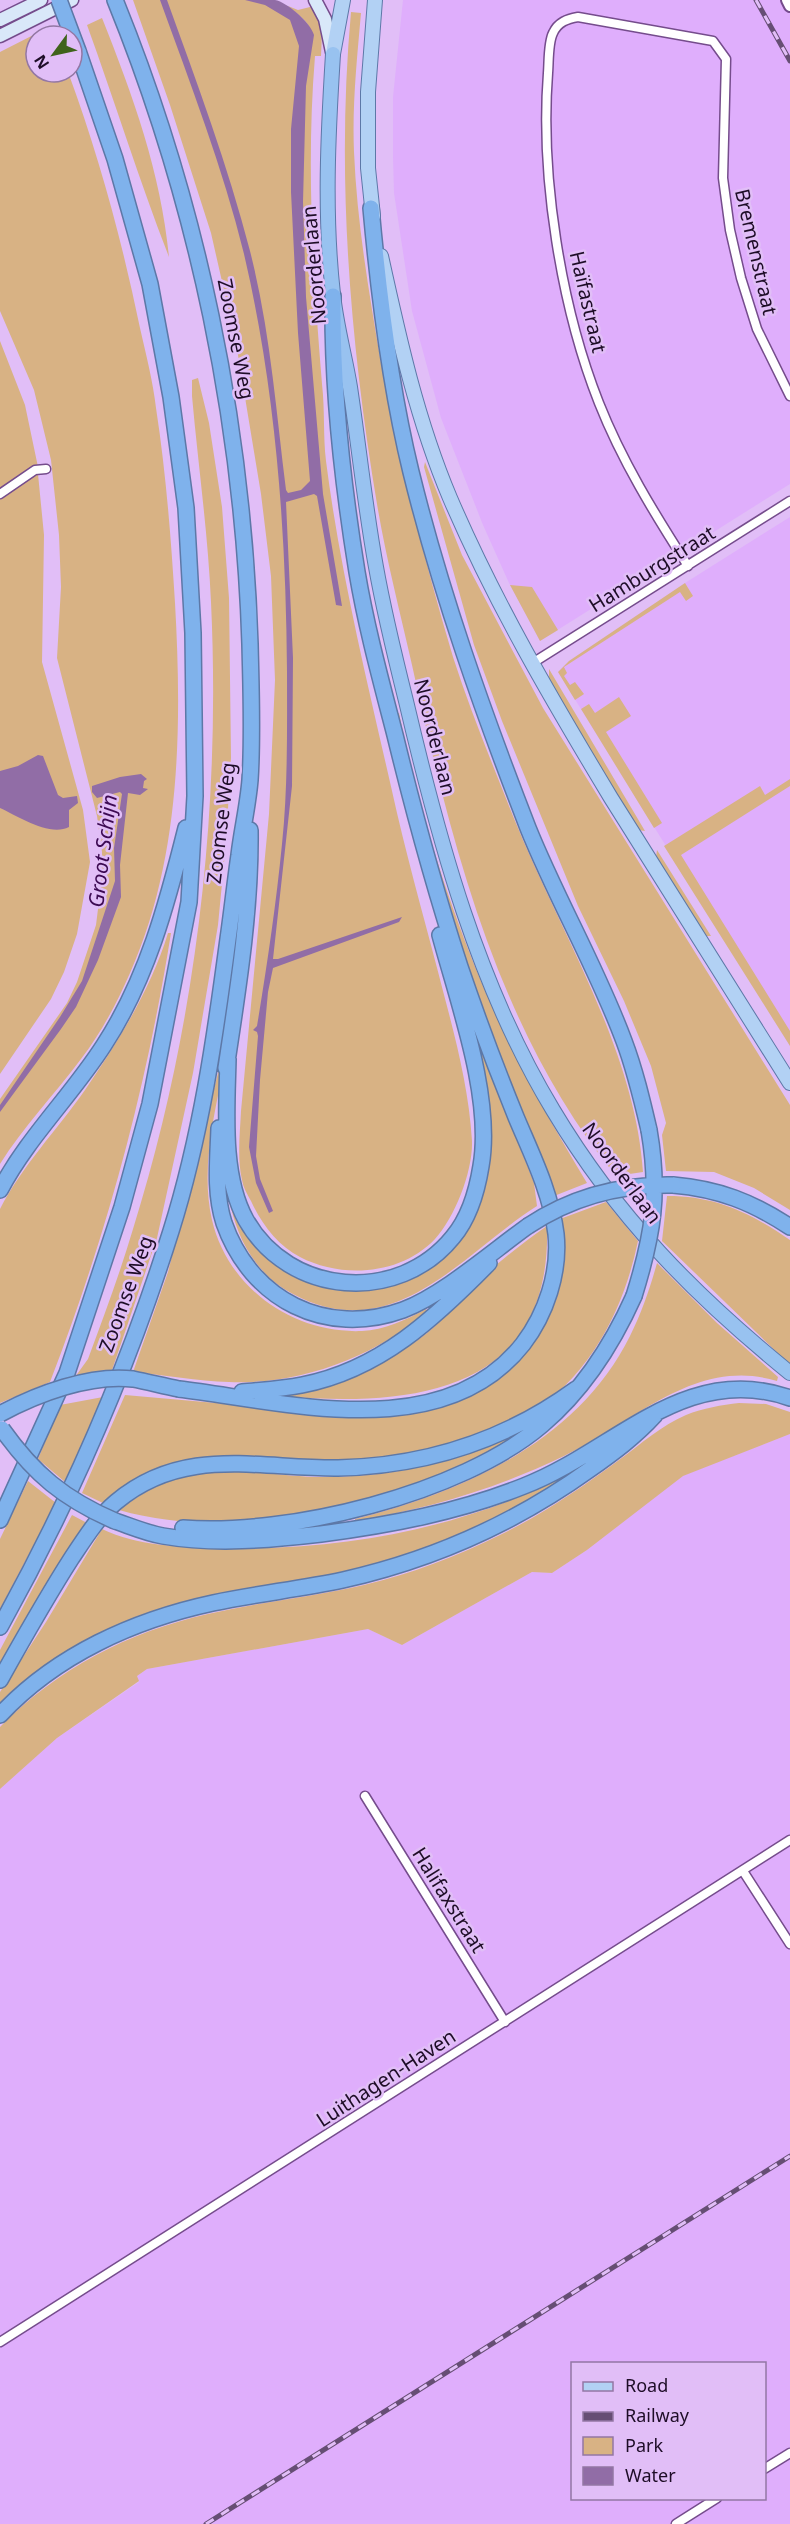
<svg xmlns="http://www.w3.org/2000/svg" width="790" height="2524" viewBox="0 0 790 2524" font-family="'Noto Sans',sans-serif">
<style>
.built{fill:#dfaefc;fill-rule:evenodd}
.green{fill:#d8b284}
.water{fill:#916da6}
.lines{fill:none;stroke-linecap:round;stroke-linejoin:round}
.minor-casing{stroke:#754c8c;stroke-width:11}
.tertiary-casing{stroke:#754c8c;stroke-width:14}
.secondary-casing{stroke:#754c8c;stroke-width:15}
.primary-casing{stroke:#5d78a7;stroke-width:16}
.trunk-casing{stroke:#5d78a7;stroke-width:16}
.motorway-casing{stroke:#5d78a7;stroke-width:18}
.minor{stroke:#fff;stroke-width:8}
.tertiary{stroke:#fff;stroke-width:10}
.secondary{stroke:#d9e8f9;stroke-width:12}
.primary{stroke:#b2d1f4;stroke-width:14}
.trunk{stroke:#98c2f0;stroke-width:14}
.motorway{stroke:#7fb2ec;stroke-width:15}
.rail-casing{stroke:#664e74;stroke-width:5}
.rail{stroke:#e1bef7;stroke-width:3;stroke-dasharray:9;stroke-linecap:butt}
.motorway-bridge-casing{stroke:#5d78a7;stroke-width:18;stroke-linecap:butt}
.motorway-bridge{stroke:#7fb2ec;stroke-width:15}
.labels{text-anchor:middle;stroke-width:5;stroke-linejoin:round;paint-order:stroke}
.street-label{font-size:20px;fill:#1e0d27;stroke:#e1bef7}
.water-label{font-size:21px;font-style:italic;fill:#3d0a53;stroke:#e1bef7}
</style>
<rect width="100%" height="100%" fill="#e1bef7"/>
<path class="built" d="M403 0H790V484L540 641 509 583 483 525 441 418 412 311 394 193 393 157V97Z
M790 517V1046L558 672 569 661 685 583Z
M790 1434V2524H0V1789L57 1738 139 1682 137 1676 147 1669 368 1629 402 1645 532 1572 552 1573 587 1550 682 1476ZM572 2364H764V2498H572Z"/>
<path class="green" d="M133 0H264L289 13 310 53C317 27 306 21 288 6L298 10 314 6C323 23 322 37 321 56H315C306 166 313 275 322 384 325 410 323 436 326 461 341 579 371 697 397 813 411 873 428 932 443 991 456 1040 469 1090 472 1141 473 1171 455 1217 435 1239 401 1275 342 1279 300 1257 278 1246 261 1223 251 1201 247 1194 243 1187 242 1180 237 1158 240 1133 241 1111L269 814 275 680 271 576 261 494 236 343 211 233 170 105Z
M351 12 361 13C357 59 352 106 354 152 357 223 369 293 381 363 400 462 424 560 453 657 470 710 492 763 513 816 558 929 635 1049 643 1172L616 1176C498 1032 451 843 412 665 400 612 386 558 377 504 350 342 336 176 351 12Z
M102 18C133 96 161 173 169 257 139 180 115 102 87 25Z
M51 26 55 36H36V72H68C99 156 122 241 140 328 146 355 153 381 156 408 166 473 171 538 175 603 182 727 181 858 130 973 117 1003 101 1033 81 1059 55 1094 23 1127 0 1164V1099L67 1003 77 982 96 925 101 885 102 852 97 816 57 658 61 587 59 535 51 460 34 390 0 311V52Z
M0 341 25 405 38 467 31 468 0 490Z
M198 378 209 423 222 507 229 598 231 758 226 842 218 925 193 1073 157 1238 111 1373 75 1377 88 1359C104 1316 120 1273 133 1229 196 1027 221 812 211 602 208 533 198 464 192 396V380Z
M425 462 462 555 543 708 790 1105V1210L754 1188 714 1172 666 1171 662 1135 666 1123 651 1066 624 1001 578 906 502 721 474 645 424 467Z
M38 474 44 535 42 662 83 810 90 862 77 934 64 972 51 999 0 1074V497L33 475Z
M685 583 693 596 686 601 680 592 564 667 567 673 564 676 570 685 575 682 584 694 575 700 558 672 569 661Z
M510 585 532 587 558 630 540 641Z
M549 669 645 831 638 830 549 680Z
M619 697 631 716 606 732 662 823 654 828 581 709 589 704 595 713Z
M399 713C418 808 448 904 486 993 514 1059 550 1121 587 1183L554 1196 511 1090 457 943 395 714Z
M790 779V786L681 855 790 1031V1046L664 846 760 786 765 795Z
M657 850 711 936H706L704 934 656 857Z
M168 933H171C146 1090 107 1234 50 1382L0 1403V1209C22 1166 57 1130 85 1090 118 1042 151 989 168 933Z
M473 1029 534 1183 537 1206C460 1255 394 1348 293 1294 256 1275 237 1239 229 1199L237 1218 303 1279 324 1286 349 1290 382 1286 428 1269 443 1257 460 1237 480 1193Z
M221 1061H225C215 1112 200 1168 212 1220 228 1288 293 1334 362 1331 384 1330 406 1320 426 1309L428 1312C373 1357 301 1385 229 1382 197 1381 165 1375 133 1372L168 1272Z
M667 1196C717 1196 750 1213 790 1240V1365L662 1241Z
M606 1202 638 1241C624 1308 591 1376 530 1413 516 1421 499 1426 484 1432 434 1452 382 1461 328 1461 237 1461 182 1438 105 1504L82 1493 125 1395 250 1406 449 1403 539 1329 560 1219Z
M547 1226C552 1395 410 1407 280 1396V1394C334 1383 383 1367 427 1333 447 1317 463 1296 482 1278 502 1259 524 1242 547 1226Z
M657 1263 717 1323 778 1377 777 1381C695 1356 632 1424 564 1456 498 1488 428 1509 355 1521V1519C464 1492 578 1441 630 1336 642 1312 650 1288 657 1263Z
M103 1397 65 1482 38 1459 60 1405Z
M739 1403 766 1404 790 1412V1434L683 1476 587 1550 552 1573 532 1572 402 1645 368 1629 147 1669 137 1676 139 1681 57 1738 0 1789V1727C57 1669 128 1632 208 1614 259 1602 312 1597 364 1585 411 1574 457 1556 500 1535 543 1514 581 1488 619 1460 641 1444 662 1425 686 1415 703 1408 722 1405 739 1403Z
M506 1439 509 1441C397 1502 246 1546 119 1510 138 1496 160 1482 183 1475 225 1464 285 1478 329 1477 391 1476 450 1464 506 1439Z
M576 1471 512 1513 395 1561 140 1617 0 1707V1692L46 1622 102 1529C138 1546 178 1547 218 1548 346 1551 461 1529 576 1471Z
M28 1481 56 1503 0 1609V1539Z
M72 1515 89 1524 0 1667V1650Z"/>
<path class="water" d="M160 0H167C197 83 228 166 250 251 270 329 276 410 286 490L288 493 301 490 310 481 298 333 291 192V129L299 46 290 20 265 5 245 0C254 0 265 0 275 0 287 2 311 23 314 35L306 86 303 202 306 297 323 494 342 606 336 605 317 496 314 494 286 502 293 658 292 786 273 959H278L402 917 399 922 273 968 268 992 260 1080 256 1156 260 1179 273 1211 269 1213 256 1183 249 1147 258 1036 257 1032 253 1030 257 1026C267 966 276 905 282 844 288 787 287 728 287 671 286 531 276 391 244 254 223 168 190 83 160 0Z
M38 755 43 756 58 795 63 798 77 796 78 803 69 810V827C49 837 18 816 0 808V771L18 766Z
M141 774 147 779 144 781 143 788 148 789 140 795 128 793 120 865 121 897 98 960 76 1007 61 1029 0 1112V1105L60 1017 82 981 115 881 114 848 122 794 120 792 97 798 92 792V786L120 777Z"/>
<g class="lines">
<g class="minor-casing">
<path id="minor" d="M0 494 35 470 46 469
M688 566C654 513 622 461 599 403 561 307 540 176 548 73 549 61 548 43 553 33 558 22 567 19 578 17L713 41 726 59 723 178 730 230 741 278 757 329 790 396
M531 664 790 501
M365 1796 505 2022
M743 1871 790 1944
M0 2342 790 1840
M764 2469 790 2453
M676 2524 717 2498"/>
</g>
<g class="tertiary-casing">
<path id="tertiary" d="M787 0 790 6"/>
</g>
<g class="secondary-casing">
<path id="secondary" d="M315 0 325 19 332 52
M0 20 41 0
M0 36 72 0"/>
</g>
<g class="primary-casing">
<path id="primary" d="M333 54 343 0
M373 216 368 168V92L375 0
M381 256C399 338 417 420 450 498 495 603 552 700 611 798 670 893 730 988 790 1083"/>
</g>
<g class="trunk-casing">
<path id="trunk" d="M333 54C328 134 324 214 333 294 336 325 345 356 350 387 359 447 365 507 376 567 384 612 395 657 406 701 439 842 478 986 553 1110 617 1217 694 1295 790 1373"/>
</g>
<g class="motorway-casing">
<path id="motorway" d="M371 208C379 297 390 386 411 472 441 594 483 712 528 828 557 900 597 968 624 1041 635 1070 642 1100 649 1130
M228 1059C227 1108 221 1175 246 1220 289 1296 398 1305 453 1237 469 1218 477 1191 481 1166 493 1098 458 1002 440 935
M226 1068C238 989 251 910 250 830
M219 1128C218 1159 214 1192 224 1223 251 1300 326 1338 403 1310 443 1295 493 1251 528 1226
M673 1185C719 1189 752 1202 790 1227
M0 1190C28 1137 72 1095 104 1045 147 979 167 904 186 828
M179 1389C287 1402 443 1446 523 1344 546 1314 560 1272 556 1234 551 1193 532 1155 516 1117 496 1068 477 1017 460 967 435 890 414 813 395 735 381 681 366 626 357 572 342 480 332 388 333 296
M242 1392C262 1390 282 1389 302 1385 380 1370 435 1318 489 1263
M0 1520 67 1373 122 1207 150 1104 189 902 195 796 193 633 186 508 171 397 150 284 115 159 78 51
M115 1521C130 1526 146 1533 163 1536 215 1545 269 1540 321 1534 390 1525 459 1512 524 1486 615 1451 685 1361 790 1398
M183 1528C288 1536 461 1494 542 1425 582 1391 613 1343 634 1296
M0 1627C70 1501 128 1368 171 1231 201 1136 215 1037 228 939 232 911 235 883 239 855 242 830 248 805 250 780 253 735 251 689 250 644 243 424 198 204 115 0
M0 1680C23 1639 46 1598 71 1559 85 1538 98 1517 116 1502 184 1445 259 1469 338 1468 425 1466 506 1440 576 1389
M0 1715C56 1655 134 1620 213 1603 256 1594 300 1589 343 1580 432 1560 515 1523 589 1470 613 1453 635 1437 655 1415"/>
</g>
<use href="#minor" class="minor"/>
<use href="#tertiary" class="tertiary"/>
<use href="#secondary" class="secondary"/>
<use href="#primary" class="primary"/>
<use href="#trunk" class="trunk"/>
<use href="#motorway" class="motorway"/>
<g class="rail-casing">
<path id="rail" d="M756 0 790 61
M206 2524 790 2156"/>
</g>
<use href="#rail" class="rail"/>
<g class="motorway-bridge-casing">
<path id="motorway-bridge" d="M59 0 78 51
M528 1226C573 1196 620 1184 673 1185
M634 1296C653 1235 660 1193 649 1130
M0 1414C37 1394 90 1374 133 1379 148 1382 164 1386 179 1389
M2 1429C34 1474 64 1499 115 1521"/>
</g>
<use href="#motorway-bridge" class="motorway-bridge"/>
</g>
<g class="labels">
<g class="street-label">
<text transform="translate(756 252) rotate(77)" y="7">Bremenstraat</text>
<text transform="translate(314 265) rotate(-95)" y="7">Noorderlaan</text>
<text transform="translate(588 302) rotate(77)" y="7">Haïfastraat</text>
<text transform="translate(236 339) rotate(79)" y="7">Zoomse Weg</text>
<text transform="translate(652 569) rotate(-32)" y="7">Hamburgstraat</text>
<text transform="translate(435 737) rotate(76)" y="7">Noorderlaan</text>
<text transform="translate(221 823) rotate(-83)" y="7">Zoomse Weg</text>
<text transform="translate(622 1173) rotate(54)" y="7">Noorderlaan</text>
<text transform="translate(126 1294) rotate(-70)" y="7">Zoomse Weg</text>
<text transform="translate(449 1900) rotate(58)" y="7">Halifaxstraat</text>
<text transform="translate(386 2078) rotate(-33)" y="7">Luithagen-Haven</text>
</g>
<g class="water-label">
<text transform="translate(103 851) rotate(-83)" y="7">Groot Schijn</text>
</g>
</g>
<rect x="571" y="2362" width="195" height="138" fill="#e1bef7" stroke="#9377a4" stroke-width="1.5"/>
<rect x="583" y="2382" width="30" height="9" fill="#b2d1f4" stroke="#9377a4" stroke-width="1.5"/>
<text x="625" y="2392" font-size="18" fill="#1e0d27">Road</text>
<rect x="583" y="2412" width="30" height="9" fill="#664e74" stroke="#9377a4" stroke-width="1.5"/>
<text x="625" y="2422" font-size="18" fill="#1e0d27">Railway</text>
<rect x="583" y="2437" width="30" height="18" fill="#d8b284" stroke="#9377a4" stroke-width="1.5"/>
<text x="625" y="2452" font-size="18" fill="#1e0d27">Park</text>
<rect x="583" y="2467" width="30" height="18" fill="#916da6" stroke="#9377a4" stroke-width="1.5"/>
<text x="625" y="2482" font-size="18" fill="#1e0d27">Water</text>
<g transform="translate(54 54) rotate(237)"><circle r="28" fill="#e1bef7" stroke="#9377a4" stroke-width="1.5"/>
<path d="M0-4.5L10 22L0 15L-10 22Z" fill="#3f631b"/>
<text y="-9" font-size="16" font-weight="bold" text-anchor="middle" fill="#1e0d27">N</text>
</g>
</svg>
